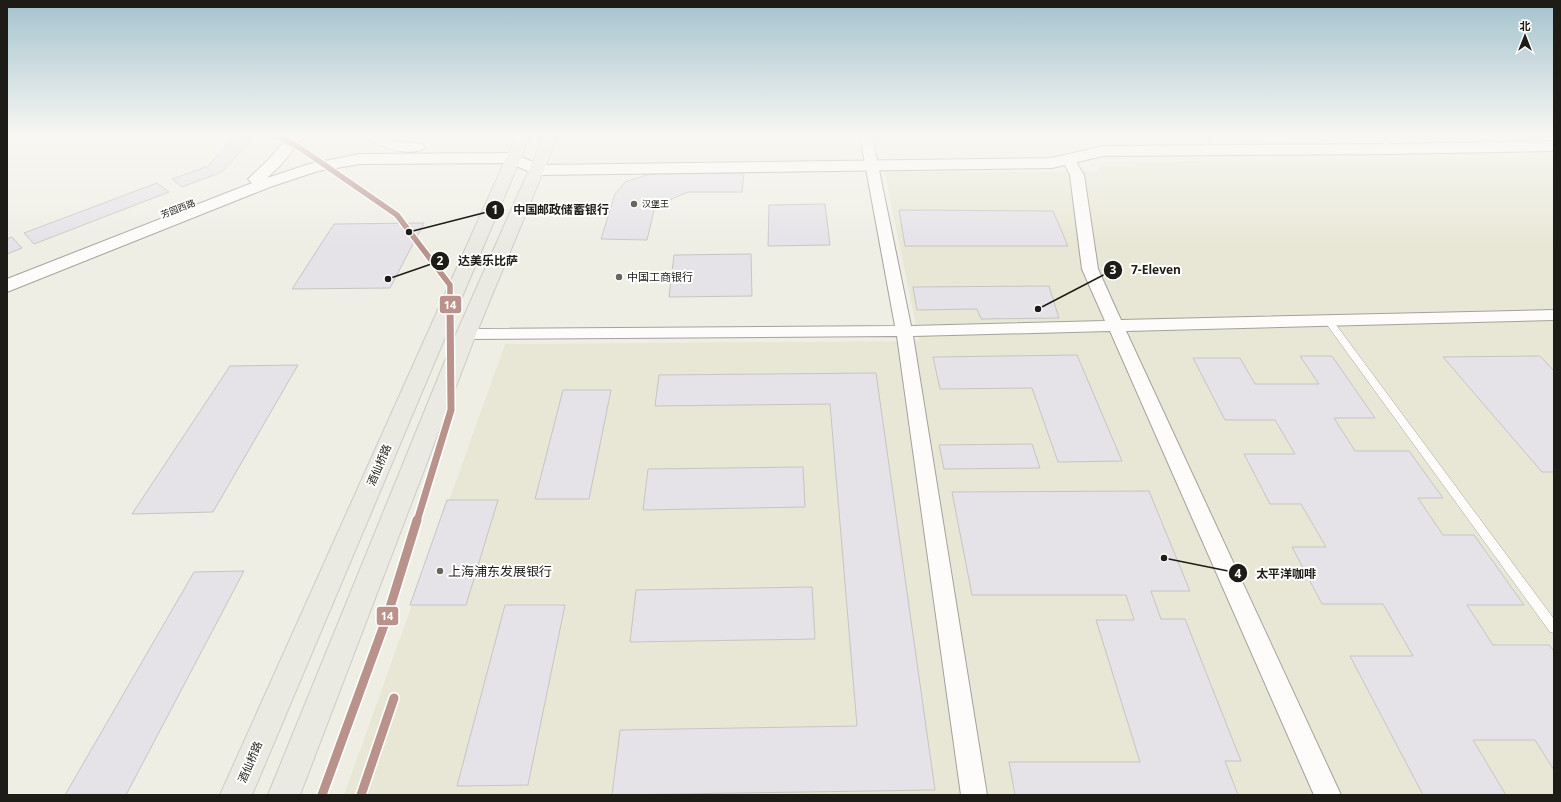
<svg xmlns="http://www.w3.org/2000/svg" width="1561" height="802" viewBox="0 0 1561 802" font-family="'Open Sans','Noto Sans SC',sans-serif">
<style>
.built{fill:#e8e7d5}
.building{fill:#e5e2e8;stroke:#c6c5c4}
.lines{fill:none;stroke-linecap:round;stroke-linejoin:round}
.lane-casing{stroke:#a3a29b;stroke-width:1}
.street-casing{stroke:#a3a29b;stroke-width:2}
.secondary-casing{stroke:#a3a29b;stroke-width:2}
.primary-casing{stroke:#cccbc7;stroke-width:2}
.lane{fill:#fdfcfb;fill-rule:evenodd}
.street{fill:#fdfcfb;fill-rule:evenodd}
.secondary{fill:#fdfcfb;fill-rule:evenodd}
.primary{fill:#eae9e2;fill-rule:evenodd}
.metro-1-far2-casing{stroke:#fff;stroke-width:8}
.metro-1-far1-casing{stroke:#fff;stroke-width:10}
.metro-1-casing{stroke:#fff;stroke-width:12}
.metro-1-far2{stroke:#b9928c;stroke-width:5.5}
.metro-1-far1{stroke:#b9928c;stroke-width:7}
.metro-1{stroke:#b9928c;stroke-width:9}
.poi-dot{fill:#66665e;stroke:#fff;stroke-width:1.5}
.labels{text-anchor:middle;stroke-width:4;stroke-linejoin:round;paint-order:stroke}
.far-poi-label{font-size:9px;fill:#1d1c16;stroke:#fff;text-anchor:start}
.far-street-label{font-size:9px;fill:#1d1c16;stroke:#fff}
.poi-label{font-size:11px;fill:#1d1c16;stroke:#fff;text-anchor:start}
.street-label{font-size:11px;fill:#1d1c16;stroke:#fff}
.near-poi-label{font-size:13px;fill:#1d1c16;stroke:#fff;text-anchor:start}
.leader{fill:none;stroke:#1d1c16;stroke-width:1.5}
.callout-dot{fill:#1d1c16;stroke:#fff;stroke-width:1.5}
.mark-label{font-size:12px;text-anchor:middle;font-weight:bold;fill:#fff}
.callout-label{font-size:12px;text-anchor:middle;font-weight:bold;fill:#1d1c16;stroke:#fff;stroke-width:4;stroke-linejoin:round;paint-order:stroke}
.line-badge{stroke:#fff;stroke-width:1.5}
.badge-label{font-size:11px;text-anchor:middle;font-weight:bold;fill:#fff}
</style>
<rect width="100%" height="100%" fill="#efeee5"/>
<path class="built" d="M1554 157V795H344L505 344 919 341 885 172H1098L1102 162Z"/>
<path class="building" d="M254 137 222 172 182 187 172 179 208 166 232 138Z
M661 173H744L742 192H688L655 206 647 240 601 239 615 194 625 182 643 176Z
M157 183 169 192 34 244 24 233Z
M825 204 830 245 768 246 769 205Z
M899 210 1053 211 1068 246H905Z
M424 223 390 288 292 289 334 224Z
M12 237 22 248 7 254V239Z
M751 254 752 296 669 297 674 255Z
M1049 286 1059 318 981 319 977 309 917 310 913 287Z
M1077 355 1122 461 1058 462 1032 388 940 389 933 357Z
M1300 356H1332L1375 418H1334L1355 451H1409L1443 498H1418L1443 535H1474L1524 605H1467L1493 645H1549L1554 651V770L1535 740H1473L1506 795H1423L1350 656H1413L1383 604H1322L1292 547H1326L1301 504H1270L1244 454H1295L1275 420H1225L1193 358H1240L1255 384H1319Z
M1540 356 1554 371V472H1542L1443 357Z
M298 365 213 512 132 514 230 366Z
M876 373 935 790 612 795 620 730 857 726 830 404 655 406 659 375Z
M563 390H611L589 499H535Z
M1032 444 1040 468 944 469 939 445Z
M803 467 805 507 643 510 648 469Z
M1149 491 1190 591H1151L1161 619H1185L1241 761H1225L1238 795H1015L1009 762H1140L1096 620H1134L1126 595H972L952 492Z
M447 500H498L466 605H410Z
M244 571 126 795H65L194 572Z
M812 587 815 639 630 642 636 590Z
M505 605H565L528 785 457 786Z"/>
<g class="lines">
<g class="lane-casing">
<path id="lane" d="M1197 136H1203L1210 144 1205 145Z
M1375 136H1381L1396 149 1391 150Z
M1328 317 1331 318 1554 619V633L1550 632 1325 322 1324 320 1325 318Z"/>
</g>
<g class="street-casing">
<path id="street" d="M860 136H872L911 326 1105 321 1082 269 1070 175 1063 161 1064 158H1074L1084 175 1098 269 1121 320 1554 310V320L1126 331 1341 795H1314L1110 331 913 336 987 795H961L897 336 466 339 460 338 458 334 460 330 466 329 895 326Z"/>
</g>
<g class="secondary-casing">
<path id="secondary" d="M289 136H304L280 166 267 178 309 164 360 154 512 153 540 165 1052 158 1103 146 1393 144 1554 141V151L1393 154 1103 156 1052 168 537 175 509 163 360 164 318 171 270 187 7 292V279L252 183 248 179 268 160Z
M366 136H384L394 141 422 144 425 147 422 150C403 155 384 148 368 139Z"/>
</g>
<g class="primary-casing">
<path id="primary" d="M516 136H530L252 795H220Z
M544 136H558L476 334 300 795H268L456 334Z"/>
</g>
<use href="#lane" class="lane"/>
<use href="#street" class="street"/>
<use href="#secondary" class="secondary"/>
<use href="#primary" class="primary"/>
<g class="metro-1-far2-casing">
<path id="metro-1-far2" d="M278 136 300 148 397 215 450 285V303"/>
</g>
<g class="metro-1-far1-casing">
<path id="metro-1-far1" d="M417 521 451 410 450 302"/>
</g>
<g class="metro-1-casing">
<path id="metro-1" d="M322 795 387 617 417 520
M361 795 394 698"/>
</g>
<use href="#metro-1-far2" class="metro-1-far2"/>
<use href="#metro-1-far1" class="metro-1-far1"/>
<use href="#metro-1" class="metro-1"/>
</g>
<linearGradient id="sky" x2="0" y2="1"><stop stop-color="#a4c3ce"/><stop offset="0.55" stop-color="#f8f7f3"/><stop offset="1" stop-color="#f8f7f3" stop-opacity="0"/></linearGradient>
<rect width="1561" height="248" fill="url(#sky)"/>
<g class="poi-dot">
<circle cx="634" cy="204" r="4"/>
<circle cx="619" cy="277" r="4"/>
<circle cx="440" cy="571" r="4"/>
</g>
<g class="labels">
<g class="far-poi-label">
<text x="642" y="207">汉堡王</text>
</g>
<g class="far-street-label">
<text transform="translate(178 209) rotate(-21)" y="3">芳园西路</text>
</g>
<g class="poi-label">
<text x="627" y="281">中国工商银行</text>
</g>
<g class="street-label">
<text transform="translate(379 465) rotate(-67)" y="4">酒仙桥路</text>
<text transform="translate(250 762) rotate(-67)" y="4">酒仙桥路</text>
</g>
<g class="near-poi-label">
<text x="448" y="576">上海浦东发展银行</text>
</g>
</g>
<path class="leader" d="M409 232L495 210M388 279L440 261M1038 309L1113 270M1164 558L1238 573"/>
<g class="callout-dot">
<circle cx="409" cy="232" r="4"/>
<circle cx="388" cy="279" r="4"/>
<circle cx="1038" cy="309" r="4"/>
<circle cx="1164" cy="558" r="4"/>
<circle cx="495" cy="210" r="10"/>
<circle cx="440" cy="261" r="10"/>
<circle cx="1113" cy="270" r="10"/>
<circle cx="1238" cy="573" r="10"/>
</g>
<g class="mark-label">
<text x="495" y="214">1</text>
<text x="440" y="265">2</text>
<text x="1113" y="274">3</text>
<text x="1238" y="578">4</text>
</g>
<g class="callout-label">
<text x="561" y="214">中国邮政储蓄银行</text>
<text x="488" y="265">达美乐比萨</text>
<text x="1156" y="274">7-Eleven</text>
<text x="1286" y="578">太平洋咖啡</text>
</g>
<g class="line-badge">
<rect x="439" y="295" width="23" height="19" rx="4" fill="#b9928c"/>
<rect x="376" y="606" width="23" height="20" rx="4" fill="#b9928c"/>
</g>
<g class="badge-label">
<text x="450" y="309">14</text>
<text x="387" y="620">14</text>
</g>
<rect width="1561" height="802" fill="none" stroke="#1d1c16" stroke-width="16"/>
<g transform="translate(1525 36)" stroke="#ffffff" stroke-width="3" paint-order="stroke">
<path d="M0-3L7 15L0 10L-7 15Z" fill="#1d1c16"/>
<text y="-6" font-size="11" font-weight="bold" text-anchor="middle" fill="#1d1c16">北</text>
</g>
</svg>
